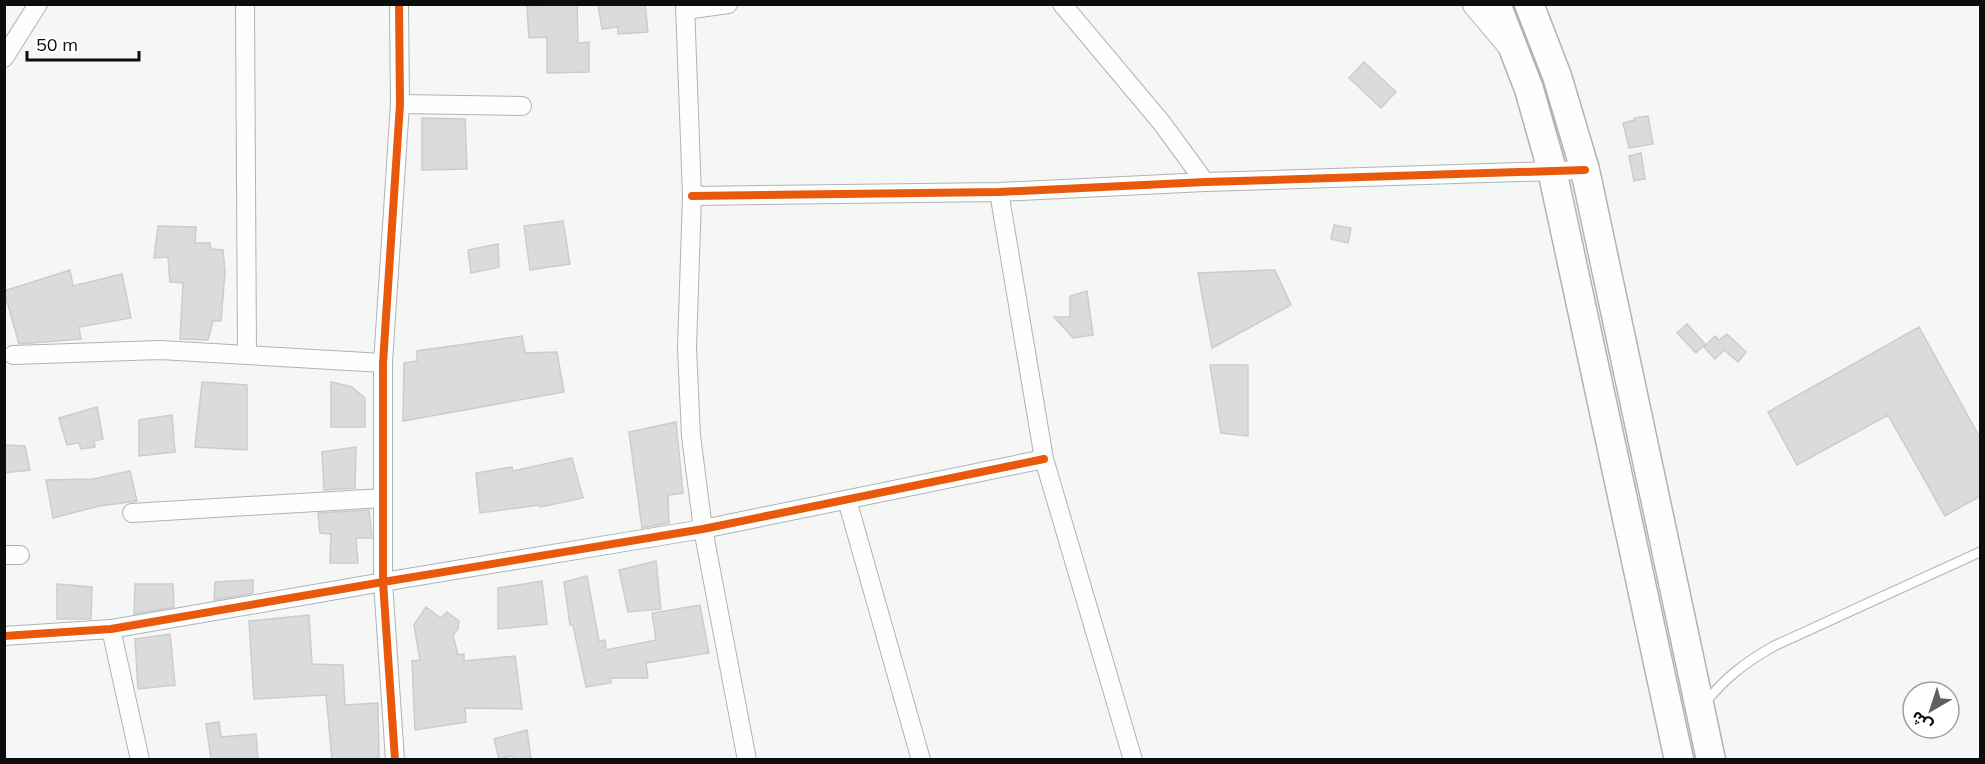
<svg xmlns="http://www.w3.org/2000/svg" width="1985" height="764" viewBox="0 0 1985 764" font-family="Mulish,'Noto Sans Arabic',sans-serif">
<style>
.building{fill:#dadcdc;stroke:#cbcdcc;stroke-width:1.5}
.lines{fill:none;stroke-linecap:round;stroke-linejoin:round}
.service-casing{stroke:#b0b3b2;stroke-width:11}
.minor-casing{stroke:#b0b3b2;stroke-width:20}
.secondary-casing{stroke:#b0b3b2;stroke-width:28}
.primary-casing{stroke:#b0b3b2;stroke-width:31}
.service{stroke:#fdfefe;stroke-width:9}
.minor{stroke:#fdfefe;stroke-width:18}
.secondary{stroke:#fdfefe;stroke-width:26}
.primary{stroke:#fdfefe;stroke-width:28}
.cycleway-casing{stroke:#fff;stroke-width:11}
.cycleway{stroke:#e8590c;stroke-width:8}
</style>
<rect width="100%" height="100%" fill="#f4f7f6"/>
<path class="building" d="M577 4 578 43 589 42V72L547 73V37L529 38 527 6Z
M645 4 648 32 618 34V27L602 29 598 5Z
M1364 62 1396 92 1381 108 1349 78Z
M1648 116 1653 144 1629 148 1623 123 1635 120 1634 118Z
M422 118 465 119 467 169 422 170Z
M1641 153 1645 179 1634 181 1629 156Z
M563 221 570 264 530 270 524 226Z
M1334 225 1351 228 1348 243 1331 239Z
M158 226 196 227 195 243H210L211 249 223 250 225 272 221 321H213L208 340 180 339 183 283 170 282 168 257 154 258Z
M498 244 499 267 471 273 468 250Z
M70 270 73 286 122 274 131 318 79 327 81 339 19 344 4 291Z
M1275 270 1291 305 1212 348 1198 273Z
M1087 291 1093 335 1073 338 1054 317H1070V296Z
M1687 324 1705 344 1696 353 1677 333Z
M1919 327 1980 438V496L1945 516 1888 415 1797 465 1768 412Z
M1727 334 1746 352 1738 362 1724 350 1715 359 1704 347 1715 336 1719 340Z
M522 336 525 353 557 352 564 392 403 421 404 363 417 361V351Z
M1210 365H1248V436L1221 433Z
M202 382 247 385V450L195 447Z
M331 382 352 387 365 398V427H331Z
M97 407 103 439 94 441 95 447 81 449 79 443 67 445 59 418Z
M172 415 175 452 139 456V420Z
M676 422 683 493 668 495 669 523 642 528 629 432Z
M4 445 25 446 30 470 4 473Z
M356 447 355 488 324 490 322 452Z
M572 458 583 498 540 507V505L480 513 476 473 512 467 513 471Z
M130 471 137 501 99 506 53 518 46 480 93 479Z
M369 510 372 538H356L358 563H330L331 534 320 533 318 513Z
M656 561 661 609 628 612 619 570Z
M587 576 599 641 605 640 606 650 656 640 652 613 700 605 709 653 646 663 648 678H610L611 683 586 687 573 625H570L564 582Z
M253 580V593L214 600 215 582Z
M542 581 547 624 498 629V588Z
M57 584 92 587 91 619H57Z
M135 584H173L174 607 134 614Z
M426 607 441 618 447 612 459 621 458 629 453 635 458 655 464 654V661L515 656 522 709 465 708 466 722 415 730 412 661 420 660 414 625Z
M309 615 312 664 343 665 345 705 378 703 379 759H332L326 695 254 699 249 621Z
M170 634 175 685 138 689 135 639Z
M219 722 221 737 256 734 258 759H211L206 724Z
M527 730 531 759H514L512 756 499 759 494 739Z"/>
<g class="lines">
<g class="service-casing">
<path id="service" d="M1704 704C1725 678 1744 663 1774 646L1980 552"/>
</g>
<g class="minor-casing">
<path id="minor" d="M245 4 247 355
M685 4 692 196 687 348 691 436 703 529 747 760
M1062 4 1161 122 1205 182
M686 10 728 4
M4 58 38 4
M400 104 522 106
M999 192 1044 459 1133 760
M692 196 999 192 1205 182 1585 170
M13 355 160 350 383 363
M847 500 921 760
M132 513 383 498
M4 555H20
M111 629 140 760
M4 636 111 629 383 582 703 529 1044 459
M395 760 383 582V363L400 104 399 4"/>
</g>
<g class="secondary-casing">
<path id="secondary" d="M1476 4 1509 43"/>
</g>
<g class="primary-casing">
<path id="primary" d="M1496 4 1529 89 1552 170 1679 760
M1529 4 1557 76 1585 170 1711 760"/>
</g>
<use href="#service" class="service"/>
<use href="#minor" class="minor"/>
<use href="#secondary" class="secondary"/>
<use href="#primary" class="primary"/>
<g class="cycleway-casing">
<path id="cycleway" d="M692 196 999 192 1205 182 1585 170
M4 636 111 629 383 582 703 529 1044 459
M395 760 383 582V363L400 104 399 4"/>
</g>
<use href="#cycleway" class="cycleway"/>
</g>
<rect width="1985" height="764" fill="none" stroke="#0c0e0d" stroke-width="12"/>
<g transform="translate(1931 710) rotate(219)"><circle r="28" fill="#ffffff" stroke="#9e9f9e" stroke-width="1.5"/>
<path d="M0-4.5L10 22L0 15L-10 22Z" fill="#5d605f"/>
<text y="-9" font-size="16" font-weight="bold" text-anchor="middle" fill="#0c0e0d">ش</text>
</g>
<path d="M27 51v9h112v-9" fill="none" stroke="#0c0e0d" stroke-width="3"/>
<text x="36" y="51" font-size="18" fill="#0c0e0d" stroke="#ffffff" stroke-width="4.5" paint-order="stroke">50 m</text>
</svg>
